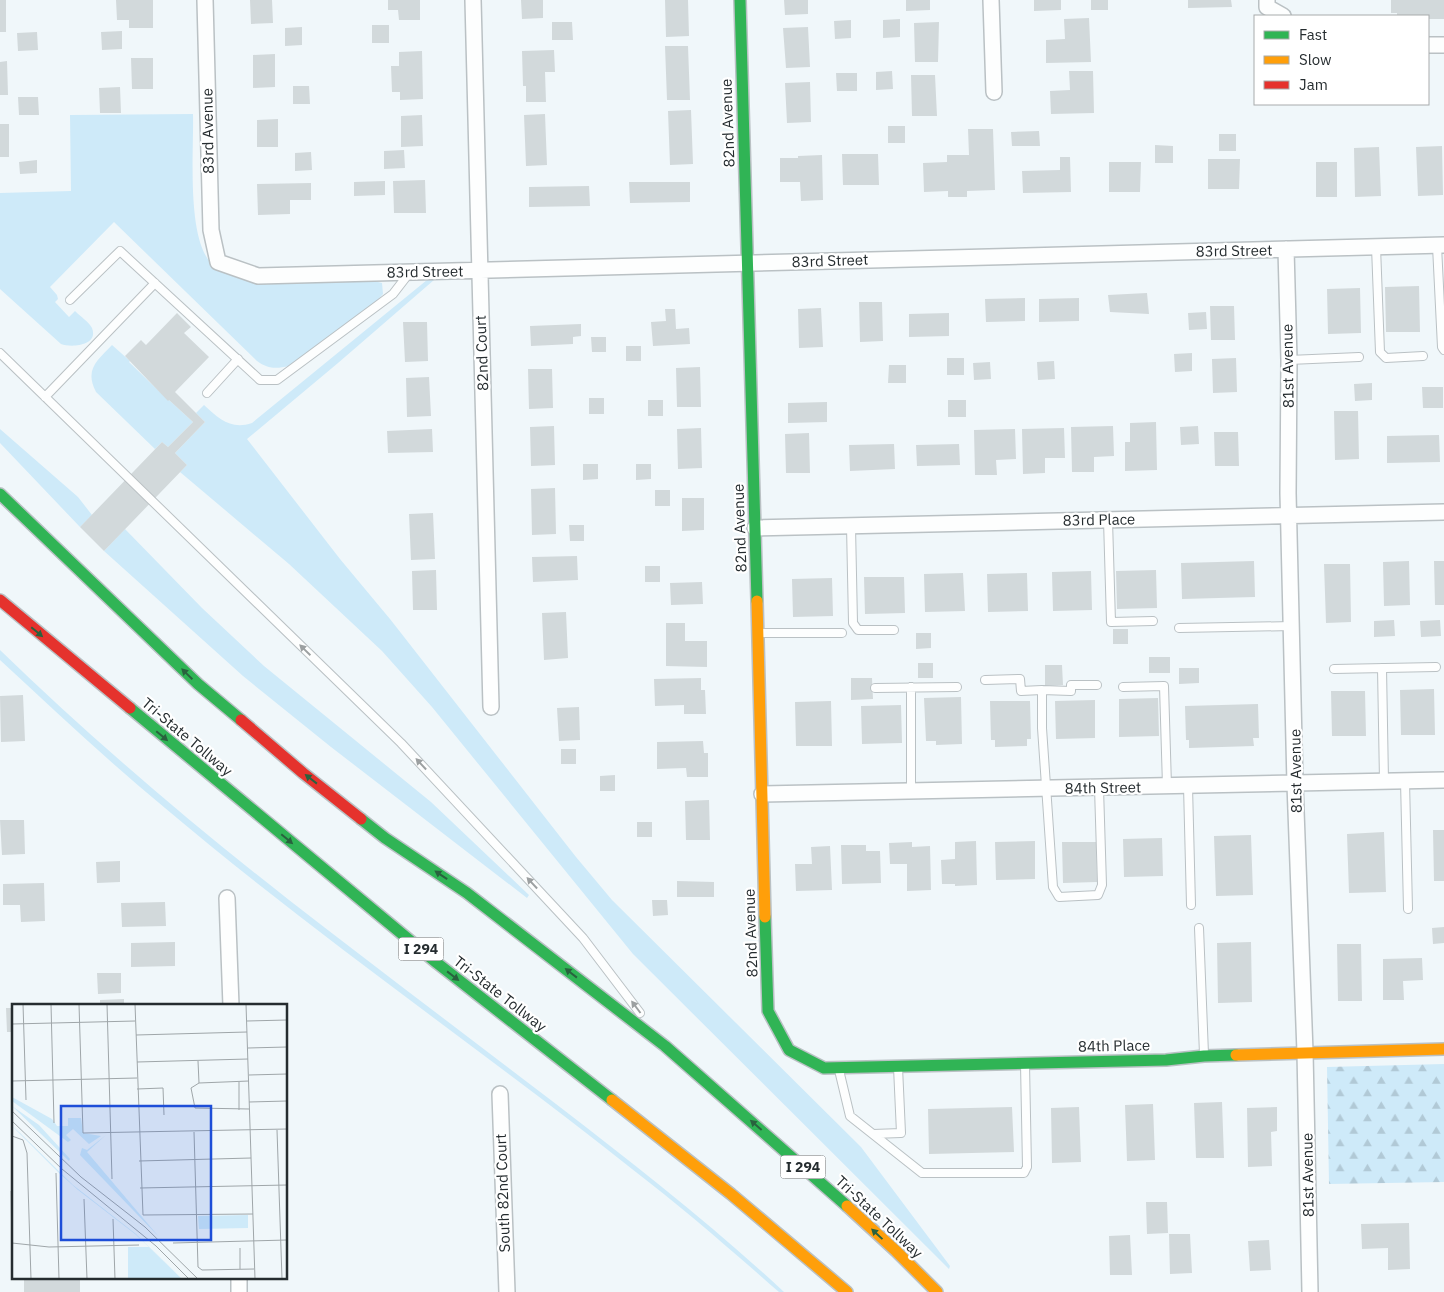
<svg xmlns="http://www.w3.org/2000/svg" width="1444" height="1292" viewBox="0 0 1444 1292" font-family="'IBM Plex Sans',sans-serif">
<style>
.green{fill:#ceeaf9}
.forest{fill:url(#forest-firs)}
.building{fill:#d2d9db}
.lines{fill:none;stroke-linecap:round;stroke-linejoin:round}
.lane-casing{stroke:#bac1c4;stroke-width:10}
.street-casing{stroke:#bac1c4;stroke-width:18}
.fast-casing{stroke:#bac1c4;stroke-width:14}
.slow-casing{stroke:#bac1c4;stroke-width:14}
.jam-casing{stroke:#bac1c4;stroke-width:14}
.lane{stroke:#fdfefe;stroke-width:8}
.street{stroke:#fdfefe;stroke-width:15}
.fast{stroke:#30b455;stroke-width:11}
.slow{stroke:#ff9f0a;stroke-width:11}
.jam{stroke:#e5322d;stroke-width:11}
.oneway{fill:#29623e}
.oneway2{fill:#9ca0a1}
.labels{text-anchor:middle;stroke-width:4.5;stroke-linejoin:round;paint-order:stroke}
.shield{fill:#fff;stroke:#666b6d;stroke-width:1}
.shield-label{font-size:14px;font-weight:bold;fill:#252c2f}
.street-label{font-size:15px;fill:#252c2f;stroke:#fff}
.inset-road{fill:none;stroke:#9fa6a9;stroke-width:1}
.view{fill:#1d4ed8;fill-opacity:0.15;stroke:#1d4ed8;stroke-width:2.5}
.inset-edge{fill:none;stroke:#252c2f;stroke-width:2.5}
</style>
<defs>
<pattern id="forest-firs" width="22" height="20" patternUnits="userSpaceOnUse" patternTransform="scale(1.25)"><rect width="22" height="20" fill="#ceeaf9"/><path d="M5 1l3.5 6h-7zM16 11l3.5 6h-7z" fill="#b1c9d6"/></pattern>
</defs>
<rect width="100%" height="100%" fill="#f0f7fa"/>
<path class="green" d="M193 114C194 150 186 239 212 264 224 275 242 279 258 283L374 281 382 283 383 294 376 302 289 366C276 369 268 369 257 361L114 222 50 287 57 295 58 299 55 302 69 317 75 311C80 316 89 322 92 328 99 346 71 348 61 344L0 289V193L71 191 70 115Z
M427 280H434L338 363 247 439 340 559 390 619 576 857 612 900 861 1147 950 1266 949 1269 633 954 432 707 382 651 289 564 180 472 187 465 175 453 205 422 196 413 204 405C219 419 231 430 252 423Z
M112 345 130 361 129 362 168 400H169L193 422 168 447 162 442 155 449 96 392C84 369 98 360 112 345Z
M0 429 78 497 92 515 80 527 0 443Z
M125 529 202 608 264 666 431 802 529 895 527 898 331 747 243 676 104 551Z
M0 650C92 739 188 821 289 900 378 969 467 1036 556 1104 634 1164 712 1225 784 1292H779C731 1250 683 1208 632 1169 478 1047 315 935 165 808 108 761 54 710 0 660Z"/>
<path class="forest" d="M1444 1064V1182L1329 1184 1327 1067Z"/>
<path class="building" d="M0 0H6V32H0Z
M116 0H153V28H129V20H117Z
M250 0H272L273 23 251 24Z
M388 0H420V20H399L398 10H388Z
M521 0H543V18L522 19Z
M665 0H688L689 36 666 37Z
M784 0H808V14L785 15Z
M906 0H930V10L906 11Z
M1034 0H1061V10L1034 11Z
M1091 0H1108V10H1091Z
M1188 0H1231L1232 7 1188 8Z
M1391 0H1444V19H1428V16H1397V13H1391Z
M1089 18 1091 62 1046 63V40L1065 39 1064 19Z
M900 19V37L883 38V20Z
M851 20V38L835 39 834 21Z
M552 22H572L573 40H552Z
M939 22 938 62H915L914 23Z
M372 25H389V43H372Z
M302 27V45L285 46V28Z
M808 27 810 67 786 68 783 28Z
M122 31V49L102 50 101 32Z
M37 32 38 50 18 51 17 33Z
M665 46H688L690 100H667Z
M554 50 555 72H545L546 102H526V86H523L522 51Z
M422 51 423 99 400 100V92H392L391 66H399V52Z
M275 54V87L253 88V55Z
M131 58H153V89H132Z
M7 61 8 95H0V62Z
M892 71 893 89 876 90V72Z
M1069 71H1093L1094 113 1051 114 1050 91 1070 90Z
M836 73H857V91H837Z
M911 75H935L937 116H912Z
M810 82 811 122 787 123 785 83Z
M293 86H309L310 104H293Z
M120 87 121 113H100L99 88Z
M18 97H38L39 115H19Z
M691 110 693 164 670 165 668 111Z
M545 114 547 165 526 166 524 115Z
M422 115 423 146 401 147V116Z
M278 119V147H257V120Z
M0 124H9V157H0Z
M888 126H905V143H888Z
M968 129H993L995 190 967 191V197H948V191L924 192 923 163 947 162V155H969Z
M1039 131 1040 146H1012L1011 132Z
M1219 134H1236V151H1219Z
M1155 145 1173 146V163H1155Z
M1442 146 1443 195 1418 196 1416 147Z
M1379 147 1381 196 1355 197 1354 148Z
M404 150 405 168 384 169V151Z
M311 152 312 170 295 171V153Z
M842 154H878L879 185H843Z
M822 155 823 200 801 201 800 182H780V158H798V156Z
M1060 157H1070L1071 192 1023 193 1022 171 1060 170Z
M1208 159H1240L1239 189H1208Z
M37 160V173L20 174 19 162Z
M1109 162H1141L1140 192H1109Z
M1316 162H1337V197H1316Z
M425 180 426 213H394L393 181Z
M385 181V195L354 196V182Z
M629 182H690V202L630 203Z
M311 183V200H290V214L258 215 257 184Z
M589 186 590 206 529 207V187Z
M1419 286 1420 332H1386L1385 287Z
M1360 288 1361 333 1328 334 1327 289Z
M1147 293 1149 314 1110 312 1108 295Z
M1025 298V321L986 322 985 299Z
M1079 298V321L1039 322V299Z
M859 302H882L883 341 860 342Z
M1210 306H1234L1235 340H1211Z
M821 308 823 347 799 348 798 309Z
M665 309H675L676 329 689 328 690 344 653 346 651 322 666 321Z
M1206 312 1207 329 1189 330 1188 313Z
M177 313 191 327 184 333 209 357 175 392 205 422 175 453 187 465 104 551 80 527 162 442 168 447 193 422 169 400 168 401 125 356 141 340 146 345Z
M949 313V336L909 337V314Z
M403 322H427L428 361 405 362Z
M581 324V336L573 337V344L531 346 530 326Z
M591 337H606V352H592Z
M626 346H641V361H626Z
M1192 353V371L1175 372 1174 354Z
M947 358H964V375H947Z
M1236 358 1237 392 1213 393 1212 359Z
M1054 361 1055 379 1038 380 1037 362Z
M990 362 991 379 974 380 973 363Z
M889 365H906V383H888Z
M700 367 701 407H677L676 368Z
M528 369H552L553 408 529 409Z
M429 377 431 416 407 417 406 378Z
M1372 383V400L1355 401 1354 384Z
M1422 387H1443V408H1423Z
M589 398H604V414H589Z
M648 400H663V416H648Z
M948 400H966V417H948Z
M827 402V422L788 423V403Z
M1334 411H1358L1359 459 1335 460Z
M1156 422 1157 470 1125 471V442H1130V423Z
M554 426 555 465 531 466 530 427Z
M1113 426 1114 456 1094 457V472H1072L1071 427Z
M1198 426 1199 444 1181 445 1180 427Z
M701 428 702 468 678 469 677 429Z
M1064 428 1065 458H1045V473L1023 474 1022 429Z
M432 429 433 452 388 453 387 431Z
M1015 429 1016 459 996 460 997 475H975L974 430Z
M1214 432H1238L1239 466H1215Z
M809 433 810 473H786L785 434Z
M1439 435 1440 462 1387 463V436Z
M894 444 895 469 850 471 849 445Z
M959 444 960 465 917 466 916 445Z
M583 464H598V479L583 480Z
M636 464H651V479L636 480Z
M555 488 556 534 532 535 531 489Z
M655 490H670V506H655Z
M682 498H704V530L682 531Z
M433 513 435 559 411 560 409 514Z
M569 525H584V541H570Z
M577 556 578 580 533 582 532 557Z
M1254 561 1255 597 1182 599 1181 563Z
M1409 561 1410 605 1384 606 1383 562Z
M1434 561H1444V605H1435Z
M1324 564H1350L1351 622 1326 623Z
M645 566H660V582H645Z
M436 570 437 610H413L412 571Z
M1156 570 1157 608 1117 609 1116 571Z
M1091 571 1092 610 1053 611 1052 572Z
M963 573 965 611 925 612 924 574Z
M1027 573 1028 611 988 612 987 574Z
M864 577H904L905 613 865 614Z
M832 578 833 616 793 617 792 579Z
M702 582 703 604 671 605 670 583Z
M566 612 568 658 544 660 542 613Z
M1394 620 1395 636 1374 637V621Z
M1440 620 1441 636 1421 637 1420 621Z
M666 623H685V641H707V667L666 666Z
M1113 629H1128V644H1113Z
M916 633H931V648L916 649Z
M1149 657H1170V673H1149Z
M918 663H933V678H918Z
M1045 665H1062L1063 685 1045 686Z
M1179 668H1199V683L1179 684Z
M701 678V690H705L706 714H684V705L655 706 654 679Z
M851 678H872L873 699 851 700Z
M1434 689 1435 735H1401L1400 690Z
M1331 691H1365L1366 736H1332Z
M23 695 25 741 1 742 0 696Z
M961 697 962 744 936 745V741H926L924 698Z
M1158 698 1159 736 1119 737V699Z
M1095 700V738L1056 739 1055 701Z
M831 701 832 746H796L795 702Z
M990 701H1030L1031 739H1027V746L995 747V740H991Z
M1258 704 1259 738H1253L1254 746 1189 748V740H1186L1185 706Z
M901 705 902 743 862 744 861 706Z
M579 707 580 740 559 741 557 708Z
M703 741 704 753H708V777H687L686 768 657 769V742Z
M561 749H576V764H561Z
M615 775V791H600V776Z
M709 800 710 840H686L685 801Z
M0 820H24L25 854 2 855Z
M637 822H652V837H637Z
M1433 830H1444V881H1434Z
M1384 832 1386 892 1349 893 1347 834Z
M1251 835 1253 895 1216 896 1214 836Z
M1162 838 1163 876 1124 877 1123 839Z
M976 841 977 885 955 886V884H942L941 860 955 859V842Z
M1035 841V879L996 880 995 842Z
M912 842V847L930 846 931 890 907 891V864H890L889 843Z
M1062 842H1096L1097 882 1063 883Z
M841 845H866V851H880L881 883 842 884Z
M830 846 832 890 796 891 795 864H812L811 847Z
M120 861V882L97 883 96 862Z
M677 881 714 882V897H677Z
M44 883 45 921 21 922 20 905H3V884Z
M652 900H667L668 915 653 916Z
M165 902 166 926 122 927 121 903Z
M1444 927V943L1433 944 1432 928Z
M175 942V966L131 967V943Z
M1251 942 1252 1002 1218 1003 1217 943Z
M1337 944H1361L1362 1001H1338Z
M1422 958 1423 980 1403 981 1404 1000H1383V959Z
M97 973H121V993L98 994Z
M124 999V1006H100V1000Z
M6 1008H14V1032H7Z
M1222 1102 1224 1158H1196L1194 1103Z
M1153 1104 1155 1160 1127 1161 1125 1105Z
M1012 1107 1014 1152 929 1154 928 1109Z
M1079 1107 1081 1162 1052 1163 1051 1108Z
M1277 1107V1131L1271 1132 1272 1166 1248 1167 1247 1108Z
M10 1191H14V1250L12 1251Z
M1146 1202H1167L1168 1233 1147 1234Z
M1409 1223 1410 1269 1388 1270V1248L1362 1249 1361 1224Z
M1169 1234H1190L1192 1273 1170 1274Z
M1130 1235 1132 1275H1110L1109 1236Z
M1269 1240 1271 1270 1250 1271 1248 1241Z
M24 1278H80V1292H24Z"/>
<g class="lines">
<g class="lane-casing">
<path id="lane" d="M1437 246 1442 347 1444 350
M1376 247 1380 352 1386 358 1423 356
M70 300 120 251 260 380H277L393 294 410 272
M0 353 401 743 583 938 640 1013
M1289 360 1359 357
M207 393 238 359
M45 397 155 283
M1108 520 1111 622 1153 621
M851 526 853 623 858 630H894
M1179 628 1292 626
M760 633H842
M1382 668 1384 781
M1334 669 1436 667
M985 680 1020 679 1021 691 1042 690V728L1053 887 1059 897 1098 895 1102 885 1099 788
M911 687V792
M1123 687 1164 686 1167 786
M875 688 957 687
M1042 690 1071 691V685H1097
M1405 781 1408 909
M1188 786 1191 905
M1199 928 1204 1054
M839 1070 850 1116 922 1173H1024L1027 1167 1025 1064
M873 1134 901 1133 898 1067"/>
</g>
<g class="street-casing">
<path id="street" d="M205 0 211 230 218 262 258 276 1444 245
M473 0 491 707
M991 0 994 92
M1267 0V7L1283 16
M1428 45H1444
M1286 249 1289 360 1288 493 1295 784 1305 1052 1310 1292
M755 528 1444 512
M762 794 1444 780
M227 898 231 1006
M500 1094 507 1292
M239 1278V1292"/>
</g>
<g class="fast-casing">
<path id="fast" d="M740 0 757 601
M0 494 198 684 241 720
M130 708 437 963 612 1100
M361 819 385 838 467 893 665 1046 847 1206
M765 917 768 1011 789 1050 824 1068 1166 1060 1204 1056 1236 1055"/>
</g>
<g class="slow-casing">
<path id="slow" d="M757 601 765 917
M1236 1055 1444 1049
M612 1100 731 1194 847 1292
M847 1206 896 1251 937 1292"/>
</g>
<g class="jam-casing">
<path id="jam" d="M0 600 130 708
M241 720 303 773 361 819"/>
</g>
<use href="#lane" class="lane"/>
<use href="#street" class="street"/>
<use href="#fast" class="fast"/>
<use href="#slow" class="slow"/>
<use href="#jam" class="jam"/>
</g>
<defs><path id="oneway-solid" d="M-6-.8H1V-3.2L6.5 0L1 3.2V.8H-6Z" transform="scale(1.25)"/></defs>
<g class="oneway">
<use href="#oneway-solid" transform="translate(37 632) rotate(40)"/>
<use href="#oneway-solid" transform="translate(187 674) rotate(-136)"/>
<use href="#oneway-solid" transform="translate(162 736) rotate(40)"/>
<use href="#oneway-solid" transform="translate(311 779) rotate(-142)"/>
<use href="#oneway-solid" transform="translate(287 839) rotate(40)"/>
<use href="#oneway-solid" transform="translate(441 875) rotate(-146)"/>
<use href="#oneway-solid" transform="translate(571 973) rotate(-142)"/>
<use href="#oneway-solid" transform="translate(453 976) rotate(38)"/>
<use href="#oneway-solid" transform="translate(756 1125) rotate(-139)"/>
<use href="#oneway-solid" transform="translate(877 1234) rotate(-137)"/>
</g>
<g class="oneway2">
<use href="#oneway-solid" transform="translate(305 650) rotate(-136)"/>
<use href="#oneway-solid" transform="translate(421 764) rotate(-133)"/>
<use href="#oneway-solid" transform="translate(532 883) rotate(-133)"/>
<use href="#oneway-solid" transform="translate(636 1007) rotate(-127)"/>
</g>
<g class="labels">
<g class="shield">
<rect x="398.5" y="937.5" width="45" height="23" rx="4"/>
<rect x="780.5" y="1155.5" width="45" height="23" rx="4"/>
</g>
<g class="shield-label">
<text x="421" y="954">I 294</text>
<text x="803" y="1172">I 294</text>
</g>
<g class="street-label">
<text transform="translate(728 123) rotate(-92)" y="5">82nd Avenue</text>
<text transform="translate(208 131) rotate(-91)" y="5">83rd Avenue</text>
<text transform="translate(1234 251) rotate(-1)" y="5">83rd Street</text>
<text transform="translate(830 261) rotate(-2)" y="5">83rd Street</text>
<text transform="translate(425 272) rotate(-1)" y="5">83rd Street</text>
<text transform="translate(482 353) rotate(-92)" y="5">82nd Court</text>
<text transform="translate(1288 366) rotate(-91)" y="5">81st Avenue</text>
<text transform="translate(1099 520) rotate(-1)" y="5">83rd Place</text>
<text transform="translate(740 528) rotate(-92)" y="5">82nd Avenue</text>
<text transform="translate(187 737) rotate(40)" y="5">Tri-State Tollway</text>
<text transform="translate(1296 771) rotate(-91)" y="5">81st Avenue</text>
<text transform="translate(1103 788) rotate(-1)" y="5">84th Street</text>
<text transform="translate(751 933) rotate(-92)" y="5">82nd Avenue</text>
<text transform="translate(500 994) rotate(38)" y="5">Tri-State Tollway</text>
<text transform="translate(1114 1046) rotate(-1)" y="5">84th Place</text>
<text transform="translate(1308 1175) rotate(-91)" y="5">81st Avenue</text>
<text transform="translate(503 1193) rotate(-92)" y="5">South 82nd Court</text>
<text transform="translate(879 1217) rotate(43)" y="5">Tri-State Tollway</text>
</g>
</g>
<g transform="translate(12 1004)">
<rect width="275" height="275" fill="#f0f7fa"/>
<path d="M0 93 40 115 45 122H56V114H69L71 129 89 132 77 140 61 125 54 131 59 136 56 138 0 97ZM0 102 27 121 58 155 57 157ZM0 122 7 128 61 181 124 230 134 240 171 275 123 230 66 186 47 169ZM94 131 75 148 147 233 68 151 70 144 75 146Z" fill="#ceeaf9"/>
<path d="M236 211V224L187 225 186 212Z" fill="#ceeaf9"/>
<path d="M116 243H137L170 275H116Z" fill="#ceeaf9"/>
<path class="inset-road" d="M11 0 14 96M39 0 42 119M67 0 71 129 275 125M95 0 100 175M123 0 131 211 241 210M234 0 243 275M235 17 275 16M0 20 123 17M124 31 235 28M236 44 275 43M186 57 187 79M125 58 236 55M237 71 275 70M0 77 125 74M237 77 187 79 179 84 183 104 237 105M227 78V106M125 85 151 84 152 111M237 98 275 97M0 107 69 173 133 223 186 275M0 117 50 165 144 242 177 275M265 126 270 275M182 128 186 263 190 266 242 265M0 132 11 136 15 149 19 275M127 157 239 154M44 169 47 275M128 184 275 181M72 195 75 275M101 215 103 275M0 239 37 243 127 241M161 239 275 236M228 244V265"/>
<path class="view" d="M49 102H199V236H49Z"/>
<rect width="275" height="275" class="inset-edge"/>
</g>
<rect x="1254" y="15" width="175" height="90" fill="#ffffff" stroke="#a8abac"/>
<rect x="1264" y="31" width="25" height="8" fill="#30b455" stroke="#a8abac"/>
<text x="1299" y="40" font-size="15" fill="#252c2f">Fast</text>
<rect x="1264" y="56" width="25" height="8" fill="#ff9f0a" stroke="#a8abac"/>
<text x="1299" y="65" font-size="15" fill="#252c2f">Slow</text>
<rect x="1264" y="81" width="25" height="8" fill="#e5322d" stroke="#a8abac"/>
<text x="1299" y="90" font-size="15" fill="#252c2f">Jam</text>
</svg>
